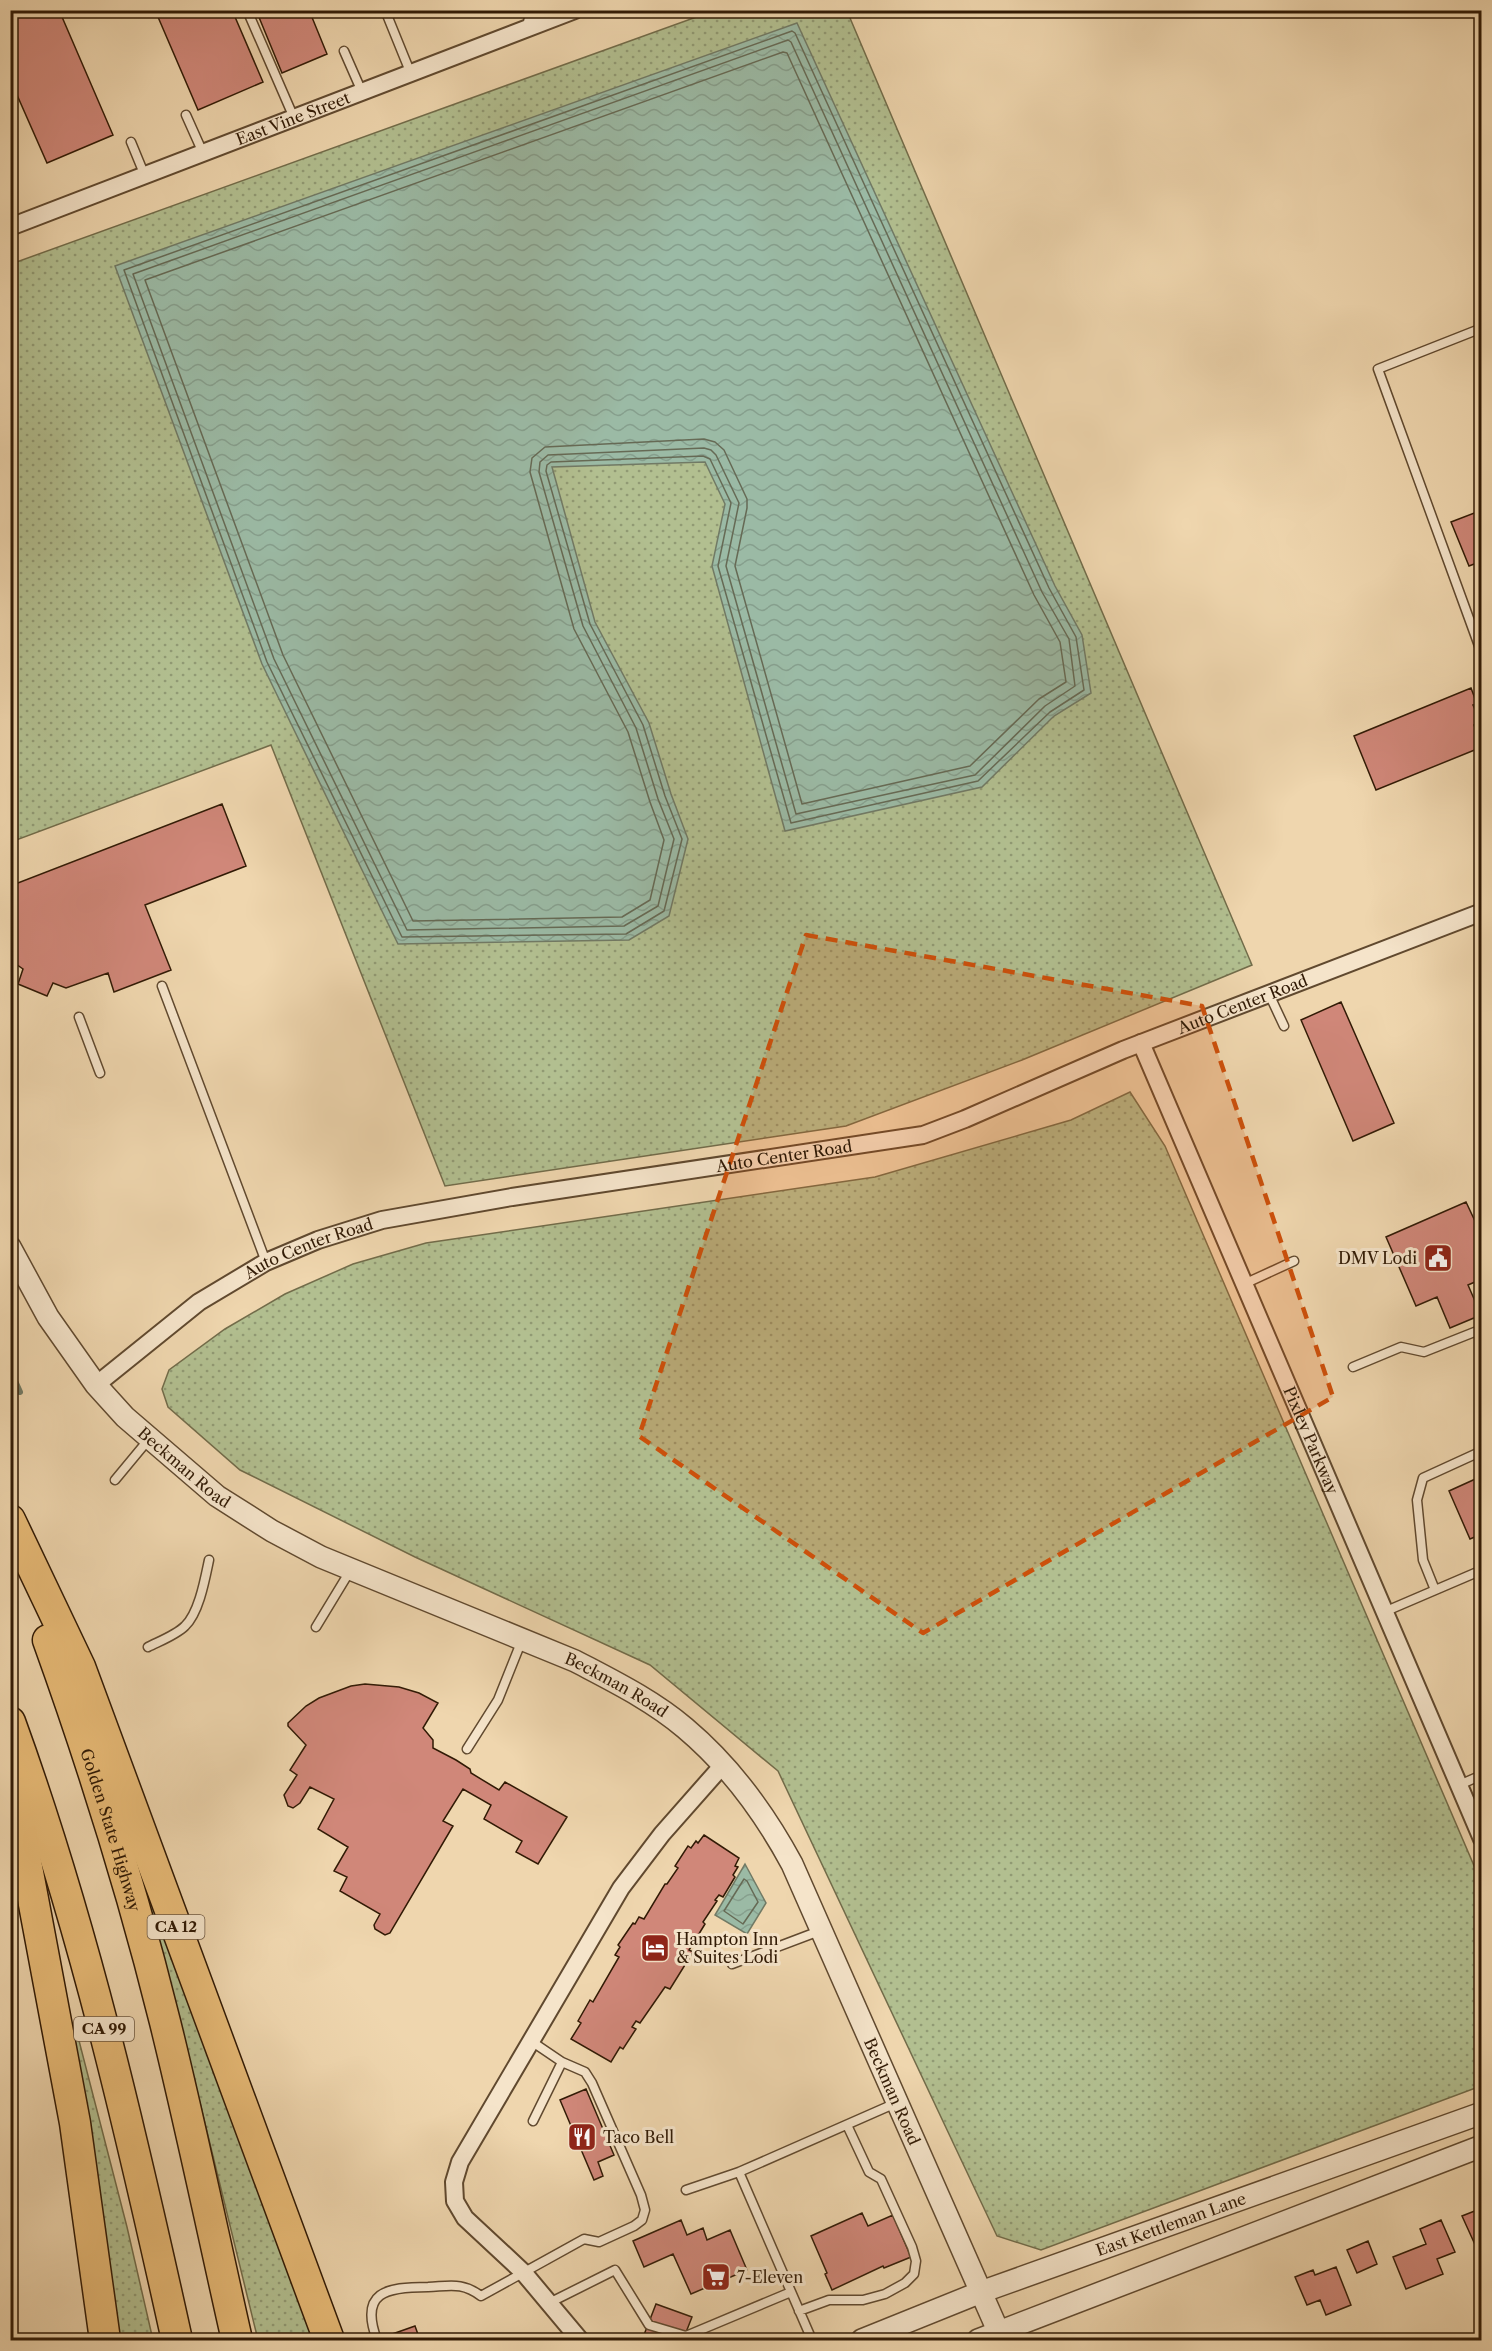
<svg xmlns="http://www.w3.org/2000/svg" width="1492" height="2351" viewBox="0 0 1492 2351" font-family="'Libre Caslon Text',serif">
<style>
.grass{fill:url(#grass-dots);stroke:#726c4a;stroke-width:1.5}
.water{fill:url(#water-waves);stroke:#717a65;stroke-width:1.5}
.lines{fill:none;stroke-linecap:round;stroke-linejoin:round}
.shore{stroke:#666a55;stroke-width:1.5}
.stream{stroke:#717a65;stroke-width:6}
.building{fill:#d08779;stroke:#311a05;stroke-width:1.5}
.service-casing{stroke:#60492f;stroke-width:11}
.minor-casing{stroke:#60492f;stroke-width:20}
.tertiary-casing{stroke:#60492f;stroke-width:24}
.motorway-casing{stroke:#311a05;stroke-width:33}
.service{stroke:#f5e4ca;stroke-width:8}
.minor{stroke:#f5e4ca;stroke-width:16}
.tertiary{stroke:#f5e4ca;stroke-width:21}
.motorway{stroke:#e8bb77;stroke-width:30}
.marked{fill:#cd500b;fill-opacity:0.2;stroke:#cd500b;stroke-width:4.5;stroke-dasharray:12 8;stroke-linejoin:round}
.labels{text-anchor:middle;stroke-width:6;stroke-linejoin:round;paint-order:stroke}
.shield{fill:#f5e4ca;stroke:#6c5740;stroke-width:1.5}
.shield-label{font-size:15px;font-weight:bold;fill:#311a05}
.street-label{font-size:16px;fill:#311a05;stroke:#f5e4ca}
.poi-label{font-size:16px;fill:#311a05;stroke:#f5e4ca;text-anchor:start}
</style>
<defs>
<pattern id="grass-dots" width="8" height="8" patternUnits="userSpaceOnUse" patternTransform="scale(1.5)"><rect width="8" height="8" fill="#b2bf90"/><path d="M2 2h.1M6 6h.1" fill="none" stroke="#919a74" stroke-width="1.8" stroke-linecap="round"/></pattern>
<pattern id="water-waves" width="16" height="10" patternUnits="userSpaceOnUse" patternTransform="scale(1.5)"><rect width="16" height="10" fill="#9bbaa5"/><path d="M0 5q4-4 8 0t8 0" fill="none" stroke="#869f8d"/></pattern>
</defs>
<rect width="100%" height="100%" fill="#efd6ae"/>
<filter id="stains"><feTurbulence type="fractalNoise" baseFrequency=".00333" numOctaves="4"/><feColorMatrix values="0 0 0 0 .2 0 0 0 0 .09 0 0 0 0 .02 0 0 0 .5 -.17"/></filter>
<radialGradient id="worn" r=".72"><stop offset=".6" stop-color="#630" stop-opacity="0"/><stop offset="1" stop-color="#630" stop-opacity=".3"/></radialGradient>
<path class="grass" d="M713 11H847L1252 965 1022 1060 846 1126 445 1186 271 745 11 842V264Z
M1130 1092 1165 1146 1481 1882V2086L1041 2250 997 2236 778 1771 650 1665 415 1557 240 1470 168 1407 162 1389 169 1370 225 1329 285 1294 353 1264 426 1243 875 1177 1071 1120Z
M145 1880 313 2340H258L178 2013 141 1882Z
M76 2029 127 2227 153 2340H115L63 2031Z"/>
<path class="water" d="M797 23 1055 586 1082 635 1091 693 1054 716 982 787 785 831 712 566 725 504 705 462 552 467 595 622 649 723 671 794 688 839 669 916 629 940 398 944 262 664 115 266Z
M745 1864 766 1903 747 1934 715 1915Z"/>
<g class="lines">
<path class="shore" d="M792 31 795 33 1049 588 1076 637 1084 690 1050 712 978 781 791 823 718 566 731 503 710 459 703 456 551 462 547 465 546 471 590 624 643 725 665 796 682 839 664 911 626 934 402 937 267 662 124 270Z
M788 40 791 42 1042 592 1069 639 1075 686 1045 706 975 775 796 814 726 566 739 503 716 455 711 450 704 448 548 455 540 462 539 472 583 626 636 728 658 799 674 839 658 906 624 926 407 930 274 659 133 274Z
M783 52 787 53 1034 595 1060 642 1066 682 1039 699 970 766 802 804 735 566 747 508V499L724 450 715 442 704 439 545 447 532 458 530 472 574 629 628 732 650 802 664 840 650 900 622 917 413 921 283 655 145 280Z
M744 1879 747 1881 758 1902 743 1924 724 1911Z"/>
<path class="stream" d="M10 1370 20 1392"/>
</g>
<path class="building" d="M10 10H59L113 135 47 163 10 79Z
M155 10H232L263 82 198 110Z
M256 10H309L327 54 282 73Z
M1482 510V561L1469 566 1451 522Z
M1471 688 1477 704 1473 705 1481 723 1474 725 1482 747 1376 790 1354 736Z
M222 804 246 866 145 905 171 970 114 992 108 973 66 988 53 983 47 996 18 984 23 969 13 962 10 955V886Z
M1341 1002 1394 1123 1353 1141 1301 1020Z
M1466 1202 1482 1236V1279L1468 1285 1481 1315 1450 1328 1437 1297 1416 1306 1386 1237Z
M1482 1476V1534L1470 1539 1449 1491Z
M365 1684 399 1687 419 1693 438 1703 423 1728 433 1740V1748L456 1760 470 1769 471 1773 499 1790 505 1782 567 1817 538 1864 516 1852 522 1841 484 1819 491 1805 463 1789 443 1821 453 1826 390 1933 385 1935 375 1929 374 1925 380 1914 340 1891 347 1877 334 1871 348 1847 318 1829 334 1799 310 1787 300 1803 293 1808 288 1806 284 1795 297 1775 290 1770 306 1745 288 1726V1723L306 1706 319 1698 351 1686Z
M704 1835 739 1858 735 1866 738 1867 733 1875 735 1877 723 1897 719 1895 715 1900 717 1901 703 1922 705 1924 689 1950 693 1952 670 1989 665 1987 640 2023 636 2021 632 2027 636 2029 623 2049 620 2047 611 2062 571 2039 581 2023 578 2021 590 2000 593 2002 619 1957 615 1955 620 1947 618 1945 633 1923 635 1924 639 1917 644 1919 665 1884H667L678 1868 675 1866 688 1846 691 1848 696 1841 698 1843Z
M586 2089 614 2155 598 2162 603 2176 594 2180 560 2100Z
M1482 2208V2260L1462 2216Z
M862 2213 868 2226 893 2215 911 2257 884 2268 883 2266 832 2290 825 2274 827 2273 811 2236Z
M681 2220 687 2235 703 2228 707 2240 730 2230 747 2270 691 2294 673 2254 644 2267 633 2241Z
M1441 2220 1455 2252 1437 2259 1443 2274 1406 2289 1393 2257 1426 2244 1420 2229Z
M1368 2241 1377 2264 1357 2273 1347 2250Z
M1336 2267 1351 2305 1326 2315 1320 2300 1307 2305 1295 2277 1313 2270 1315 2275Z
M656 2304 692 2317 683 2340H642Z
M415 2326 420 2340H386L384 2337Z"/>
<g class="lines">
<g class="service-casing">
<path id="service" d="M247 10 294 118
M385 10 411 74
M526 30 531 10
M344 51 362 92
M186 115 203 153
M131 142 145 176
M1482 328 1378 369 1482 654
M162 986 266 1262
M1269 994 1284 1026
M79 1017 100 1073
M1244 1284 1294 1261
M1353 1367 1401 1347 1424 1352 1482 1329
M115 1480 149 1439
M1435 1590 1423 1560 1417 1500 1423 1478 1482 1451
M1384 1612 1482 1570
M316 1627 350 1571
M148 1647C160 1641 176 1635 185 1626 199 1613 205 1579 209 1560
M467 1749 498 1700 522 1640
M1459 1785 1482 1775
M732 1964 822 1930
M533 2121 562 2062
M739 2172 812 2340
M686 2190 739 2172 896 2103
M549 2303 615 2270 649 2325 686 2336 791 2292
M799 2311 829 2300H863L885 2294 905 2283 914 2274 916 2261 912 2247 881 2179 869 2172 847 2125
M377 2340C359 2292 386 2287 428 2287 451 2286 462 2282 481 2296L584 2239 599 2242 634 2226 642 2220 645 2210 641 2195 592 2083 585 2072 562 2062 531 2041"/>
</g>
<g class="minor-casing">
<g id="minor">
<path id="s1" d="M10 227 575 10"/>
<path id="s2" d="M1141 1043 1482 1839"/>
<path id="s3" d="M96 1385 199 1302 266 1262 318 1240 382 1220 512 1197 923 1135 965 1119 1123 1050 1482 912"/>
<path d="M580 2340 523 2272 465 2218 455 2201 454 2182 460 2162 621 1888 662 1834 722 1766"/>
</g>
</g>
<g class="tertiary-casing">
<g id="tertiary">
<path id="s4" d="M10 1247 48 1317 96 1385 125 1417 217 1496 272 1531 321 1557 575 1661C613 1681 652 1700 685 1728 729 1765 765 1814 792 1864L999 2333"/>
<path id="s5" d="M862 2340 981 2292 1482 2113"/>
<path d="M978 2340 1482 2146"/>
</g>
</g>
<g class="motorway-casing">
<g id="motorway">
<path d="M10 1520 80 1667 329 2340"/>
<path id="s6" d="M48 1640C93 1765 133 1893 165 2022 191 2127 213 2234 237 2340"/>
<path d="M10 1722C83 1923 131 2132 177 2340"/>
<path d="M10 1789 21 1835 75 2123 105 2340"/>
</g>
</g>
<use href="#service" class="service"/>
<use href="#minor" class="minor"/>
<use href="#tertiary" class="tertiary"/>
<use href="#motorway" class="motorway"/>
</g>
<path class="marked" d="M806 935 1202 1006 1333 1397 923 1633 639 1436Z"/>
<defs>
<g id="civic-square" transform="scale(1.5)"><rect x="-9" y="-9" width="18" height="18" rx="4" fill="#8f2418" stroke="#f5e4ca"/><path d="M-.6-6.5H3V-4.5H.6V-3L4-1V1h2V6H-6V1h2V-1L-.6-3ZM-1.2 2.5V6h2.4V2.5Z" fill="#fff"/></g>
<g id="hotel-square" transform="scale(1.5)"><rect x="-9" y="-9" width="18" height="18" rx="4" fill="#8f2418" stroke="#f5e4ca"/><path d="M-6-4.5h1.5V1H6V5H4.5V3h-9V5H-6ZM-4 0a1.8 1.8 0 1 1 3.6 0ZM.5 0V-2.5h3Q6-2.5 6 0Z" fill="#fff"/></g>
<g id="restaurant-square" transform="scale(1.5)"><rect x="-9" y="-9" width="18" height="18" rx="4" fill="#8f2418" stroke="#f5e4ca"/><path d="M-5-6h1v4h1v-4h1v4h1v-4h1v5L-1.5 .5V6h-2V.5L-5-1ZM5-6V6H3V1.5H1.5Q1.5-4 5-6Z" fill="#fff"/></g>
<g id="supermarket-square" transform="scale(1.5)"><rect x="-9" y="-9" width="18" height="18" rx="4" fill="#8f2418" stroke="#f5e4ca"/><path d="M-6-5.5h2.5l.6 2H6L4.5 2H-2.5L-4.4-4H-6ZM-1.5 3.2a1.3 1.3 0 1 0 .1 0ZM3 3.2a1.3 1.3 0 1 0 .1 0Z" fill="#fff"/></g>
</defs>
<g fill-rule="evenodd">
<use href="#civic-square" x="1438" y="1258"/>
<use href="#hotel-square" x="655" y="1948"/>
<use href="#restaurant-square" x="582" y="2137"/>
<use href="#supermarket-square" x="716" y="2277"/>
</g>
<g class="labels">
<g class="shield">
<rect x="147.5" y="1915" width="57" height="24" rx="4.5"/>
<rect x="74" y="2017" width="60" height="24" rx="4.5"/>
</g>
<g class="shield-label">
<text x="176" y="1932">CA 12</text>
<text x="104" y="2034">CA 99</text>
</g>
<g class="street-label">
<text dy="6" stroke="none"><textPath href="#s1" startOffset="303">East Vine Street</textPath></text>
<text dy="6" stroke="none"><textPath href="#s3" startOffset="1227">Auto Center Road</textPath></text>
<text dy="6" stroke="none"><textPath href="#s3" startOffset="741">Auto Center Road</textPath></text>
<text dy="6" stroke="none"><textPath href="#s3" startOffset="255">Auto Center Road</textPath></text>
<text dy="6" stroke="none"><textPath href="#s2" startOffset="432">Pixley Parkway</textPath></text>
<text dy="6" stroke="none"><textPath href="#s4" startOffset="284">Beckman Road</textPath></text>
<text dy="6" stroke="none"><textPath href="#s4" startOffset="770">Beckman Road</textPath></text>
<text dy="6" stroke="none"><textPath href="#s6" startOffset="200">Golden State Highway</textPath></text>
<text dy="6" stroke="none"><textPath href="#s4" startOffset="1274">Beckman Road</textPath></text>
<text dy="6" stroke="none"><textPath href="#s5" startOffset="330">East Kettleman Lane</textPath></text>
</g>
<g class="poi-label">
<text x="1417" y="1264" text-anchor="end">DMV Lodi</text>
<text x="676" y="1945">Hampton Inn<tspan x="676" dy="18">&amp; Suites Lodi</tspan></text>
<text x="603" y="2143">Taco Bell</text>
<text x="737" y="2283">7-Eleven</text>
</g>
</g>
<rect width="1492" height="2351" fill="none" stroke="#efd6ae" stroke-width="36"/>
<rect x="12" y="12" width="1468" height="2327" fill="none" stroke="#311a05" stroke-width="3"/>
<rect x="18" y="18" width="1456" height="2315" fill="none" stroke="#311a05" stroke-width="1.5"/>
<rect width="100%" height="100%" filter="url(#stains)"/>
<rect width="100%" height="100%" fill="url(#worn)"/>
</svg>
